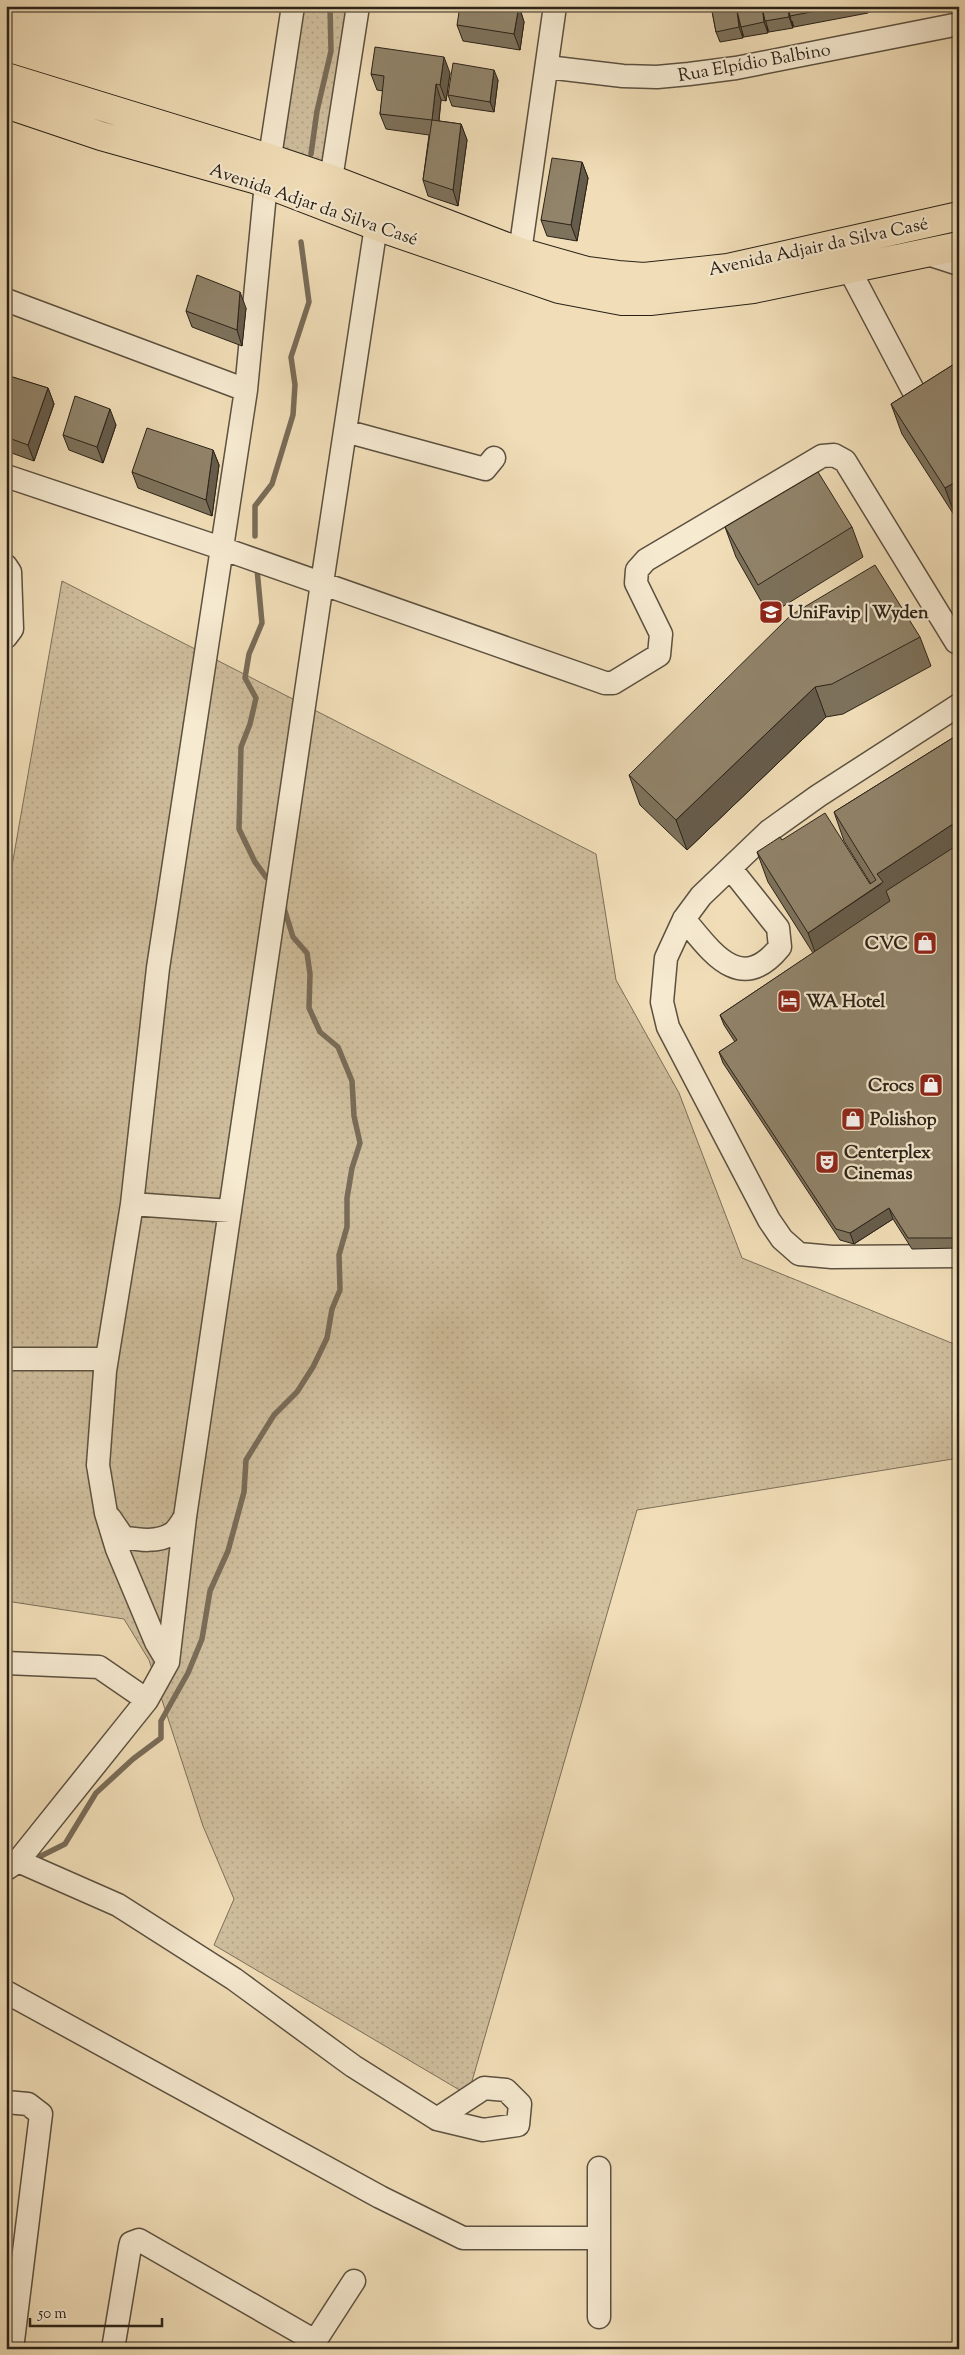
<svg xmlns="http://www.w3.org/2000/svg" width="965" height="2355" viewBox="0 0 965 2355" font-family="'Sorts Mill Goudy',serif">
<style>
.grass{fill:url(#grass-dots);stroke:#7c705a}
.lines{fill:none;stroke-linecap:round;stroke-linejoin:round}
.stream{stroke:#796c58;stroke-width:5.5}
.minor-casing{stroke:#5c5140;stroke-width:25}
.major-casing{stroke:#2a2218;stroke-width:30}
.minor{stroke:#f6ead1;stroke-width:22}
.major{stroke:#f1deb8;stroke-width:28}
.wall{fill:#7d725c;stroke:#2a2218}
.shaded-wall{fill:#665c4b;stroke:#2a2218}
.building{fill:#91846b;stroke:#2a2218}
.labels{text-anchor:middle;stroke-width:4.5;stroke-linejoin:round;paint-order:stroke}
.street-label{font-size:18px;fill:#2a2218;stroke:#f6ead1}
.poi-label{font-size:18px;font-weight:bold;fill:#2a2218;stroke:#f6ead1;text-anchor:start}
</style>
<defs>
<pattern id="grass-dots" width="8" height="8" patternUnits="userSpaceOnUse" patternTransform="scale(1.25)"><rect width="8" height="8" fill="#cfbe9d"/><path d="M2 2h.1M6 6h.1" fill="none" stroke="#b2a386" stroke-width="1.8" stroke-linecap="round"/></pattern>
</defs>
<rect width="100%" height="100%" fill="#f1deb8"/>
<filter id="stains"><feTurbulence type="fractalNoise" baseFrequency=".004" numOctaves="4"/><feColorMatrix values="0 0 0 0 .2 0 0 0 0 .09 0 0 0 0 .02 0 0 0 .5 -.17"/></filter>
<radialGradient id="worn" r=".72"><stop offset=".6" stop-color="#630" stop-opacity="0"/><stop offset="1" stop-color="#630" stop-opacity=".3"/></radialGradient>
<path class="grass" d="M299 6H351L326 171 274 154Z
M62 581 596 854 616 980 679 1093 742 1258 959 1346V1458L637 1510 468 2095 214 1945 234 1899 203 1826 149 1660 124 1619 6 1601V900Z"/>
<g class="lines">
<path class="stream" d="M311 154 317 111 331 51 330 6
M255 536V506L272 484 293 415 295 385 291 357 309 302 301 242
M257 569 262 623 249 654 245 678 256 698 250 724 241 747 239 829 255 862 266 877
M35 1859 65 1844 96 1793 133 1759 161 1738V1721L188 1673 202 1639 210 1591 228 1551 244 1492 246 1460 274 1415 297 1392 313 1367 327 1338 332 1309 340 1290 339 1255 347 1227V1198L352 1168 360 1143 354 1116 352 1081 338 1047 320 1032 309 1008 310 974 307 953 293 937 284 908"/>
<g class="minor-casing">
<path id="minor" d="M547 67 623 76 657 77 689 74 736 68 959 24
M331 179 358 6
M520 252 555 6
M925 253 959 264
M849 269 923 409
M6 300 246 390 158 968 132 1204 105 1371 98 1465 106 1513 117 1549 156 1642 168 1662 147 1700 18 1861 6 1869
M246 390 266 183 293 6
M345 431 485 469 494 458
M6 476 221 548 605 683H613L659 655 661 634 636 583 637 570 646 560 822 456 834 455 845 461 956 642
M6 566 10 572 12 629 6 637
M959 705 818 796 769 831 701 896 684 919 666 958 662 1002 668 1027 769 1220 782 1239 799 1254 832 1257 959 1256
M684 919C711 951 740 996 780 947L778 928 731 869
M132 1204 230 1211
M6 1359H107
M110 1518 123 1537C139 1540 158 1543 173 1533 178 1529 182 1522 185 1517
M168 1662 185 1517 322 583 376 226
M6 1663 99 1667 147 1700
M18 1861 118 1905 234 1979 353 2066 437 2119 483 2130 518 2125 520 2104 506 2090 484 2088 437 2119
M6 1992 380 2197 463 2238H599V2168
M6 2102 28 2104 41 2114 12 2349
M599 2238V2317
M113 2349 130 2247 131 2243 139 2240 315 2341
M310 2349 354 2281"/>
</g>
<g class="major-casing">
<path id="major" d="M6 77 269 158 331 179 520 252 587 271 618 275 644 277 728 268 959 216
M6 104 101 136 254 179 376 226 559 289 622 301H650L753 289 959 246"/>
</g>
<use href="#minor" class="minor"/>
<use href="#major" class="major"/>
</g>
<path class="wall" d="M519 6 524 22 520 50 463 41 457 25Z
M711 6H867L868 13 794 27 792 21 793 28 769 32 767 26 768 33 744 37 742 31 743 38 720 42 716 32Z
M867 6H892V7L869 12Z
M450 73 446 101 441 100 439 121 461 124 467 140 458 206 428 196 423 180 429 135 386 129 380 114 383 91 377 90 371 74Z
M498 80 494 112 452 106 448 95Z
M582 162 588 178 577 241 547 236 541 220Z
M246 308 242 346 192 327 186 311Z
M959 361 956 518 902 434 891 404Z
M6 375 48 388 54 404 34 461 6 451Z
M116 425 103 463 69 450 63 435Z
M213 450 219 465 212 516 138 488 132 472Z
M725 527H852L863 557 769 615 736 557Z
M920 637 931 666 843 714 826 717 687 850 640 805 629 775Z
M959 734V1248L912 1249 893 1219 854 1244 840 1240 723 1063 719 1052 735 1042 724 1025 720 1015 813 953 768 882 757 852 782 840 871 884 844 841 834 812Z"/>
<path class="shaded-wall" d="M519 6 524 22 520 50 514 34Z
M762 6 767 26 768 33 764 22Z
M788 6H790V16L793 28 789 17Z
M737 11 742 31 743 38 739 27Z
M444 57 450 73 446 101 440 85Z
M494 70 498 80 494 112 490 102Z
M436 84 441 100 437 136 432 120Z
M461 124 467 140 458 206 453 190Z
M582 162 588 178 577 241 571 225Z
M240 292 246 308 242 346 237 330Z
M48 388 54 404 34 461 28 445Z
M110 409 116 425 103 463 97 447Z
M213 450 219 465 212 516 206 500Z
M959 480V516L956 518 945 488Z
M815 687 826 717 687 850 676 820Z
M959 820V857L819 963 808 933 881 884 877 874Z
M889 1208 893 1219 854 1244 850 1233Z"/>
<path class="building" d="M460 6H519L514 34 457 25Z
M711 6H762L764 22 741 27 737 11 739 27 716 32Z
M762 6H788L789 17 765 21Z
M788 6H842L790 16Z
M375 47 444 57 440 85 436 84 432 120 380 114 384 76 371 74Z
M453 63 494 70 490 102 448 95Z
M432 120 461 124 453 190 423 180Z
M552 158 582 162 571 225 541 220Z
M197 275 240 292 237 330 186 311Z
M959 361V480L945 488 891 404Z
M6 375 48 388 28 445 6 437Z
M75 396 110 409 97 447 63 435Z
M147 428 213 450 206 500 132 472Z
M818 472 852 527 758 585 725 527Z
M875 565 920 637 832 684 815 687 676 820 629 775 791 615Z
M959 734V820L877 874 883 882 808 933 757 852 780 837 782 840 825 813 870 884 876 880 834 812Z
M959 844V1238H908L889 1208 850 1233 836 1229 719 1052 737 1040 720 1015 890 901 886 891Z"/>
<defs>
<g id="university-square" transform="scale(1.25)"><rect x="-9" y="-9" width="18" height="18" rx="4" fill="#8f2418" stroke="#f6ead1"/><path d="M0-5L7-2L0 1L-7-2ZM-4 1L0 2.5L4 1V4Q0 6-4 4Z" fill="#fff"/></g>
<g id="shop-square" transform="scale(1.25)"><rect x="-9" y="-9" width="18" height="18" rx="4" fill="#8f2418" stroke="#f6ead1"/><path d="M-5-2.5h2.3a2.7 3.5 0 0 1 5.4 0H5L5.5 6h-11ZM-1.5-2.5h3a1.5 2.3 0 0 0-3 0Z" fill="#fff"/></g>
<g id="hotel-square" transform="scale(1.25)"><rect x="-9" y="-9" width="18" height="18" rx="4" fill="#8f2418" stroke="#f6ead1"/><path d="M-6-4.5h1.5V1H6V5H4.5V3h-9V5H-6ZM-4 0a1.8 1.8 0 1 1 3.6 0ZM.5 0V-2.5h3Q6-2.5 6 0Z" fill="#fff"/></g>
<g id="theatre-square" transform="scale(1.25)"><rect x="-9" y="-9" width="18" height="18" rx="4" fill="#8f2418" stroke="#f6ead1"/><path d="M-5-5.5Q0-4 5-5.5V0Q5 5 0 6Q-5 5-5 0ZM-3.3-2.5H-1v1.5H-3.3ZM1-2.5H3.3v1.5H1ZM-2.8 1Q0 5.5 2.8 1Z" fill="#fff"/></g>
</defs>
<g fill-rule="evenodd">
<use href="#university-square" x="771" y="612"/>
<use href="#shop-square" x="925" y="943"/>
<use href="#hotel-square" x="789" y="1001"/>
<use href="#shop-square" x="931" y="1085"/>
<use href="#shop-square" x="853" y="1119"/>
<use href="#theatre-square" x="827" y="1162"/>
</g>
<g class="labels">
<g class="street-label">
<text transform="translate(754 62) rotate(-10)" y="6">Rua Elpídio Balbino</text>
<text transform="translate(314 204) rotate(19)" y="6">Avenida Adjar da Silva Casé</text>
<text transform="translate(818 246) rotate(-12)" y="6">Avenida Adjair da Silva Casé</text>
</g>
<g class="poi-label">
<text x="788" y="618">UniFavip | Wyden</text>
<text x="908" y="949" text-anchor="end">CVC</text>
<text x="806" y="1007">WA Hotel</text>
<text x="914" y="1091" text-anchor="end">Crocs</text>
<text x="870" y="1125">Polishop</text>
<text x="844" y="1158">Centerplex<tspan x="844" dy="21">Cinemas</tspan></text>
</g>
</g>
<rect width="965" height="2355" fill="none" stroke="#f1deb8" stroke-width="25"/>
<rect x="8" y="8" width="950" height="2340" fill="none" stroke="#2a2218" stroke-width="2.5"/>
<rect x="12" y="12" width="940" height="2330" fill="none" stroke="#2a2218"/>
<path d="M30 2318v8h132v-8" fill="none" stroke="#2a2218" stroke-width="2.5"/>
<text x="38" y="2318" font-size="15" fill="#2a2218" stroke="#f6ead1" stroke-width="4" paint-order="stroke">50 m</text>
<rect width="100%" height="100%" filter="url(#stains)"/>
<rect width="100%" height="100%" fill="url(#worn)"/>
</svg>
